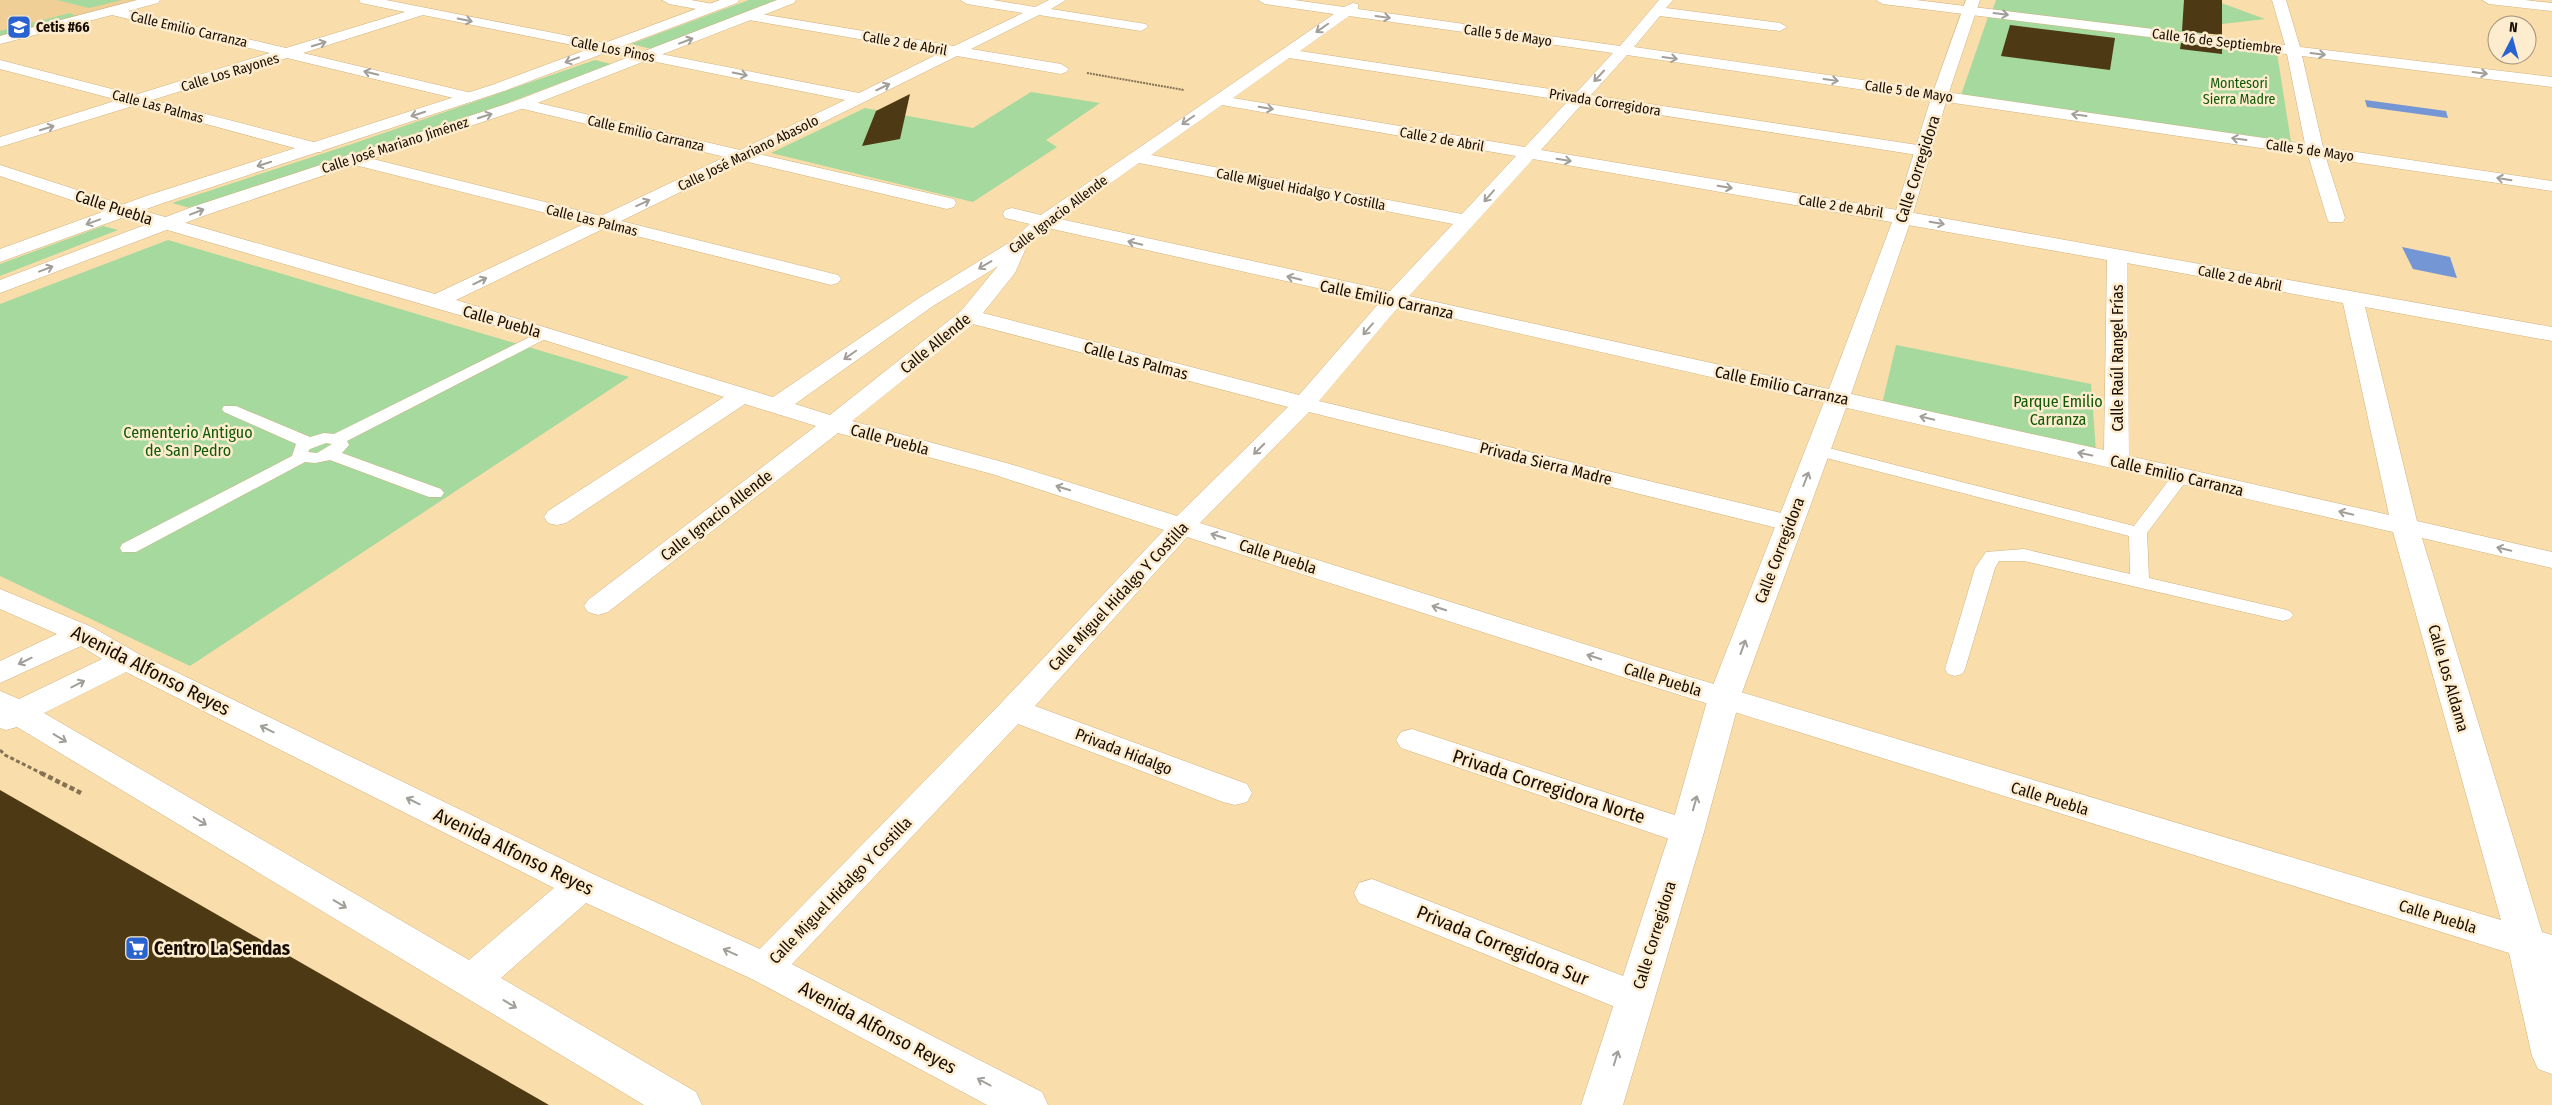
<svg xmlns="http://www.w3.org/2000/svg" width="2552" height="1105" viewBox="0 0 2552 1105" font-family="'Fira Sans Condensed',sans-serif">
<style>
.built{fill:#efcf95}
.green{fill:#a5d99e}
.water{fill:#7496d4}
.building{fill:#4d3913}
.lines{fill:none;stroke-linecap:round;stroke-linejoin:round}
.lane-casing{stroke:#cfb382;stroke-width:1}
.street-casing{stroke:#cfb382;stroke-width:1}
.secondary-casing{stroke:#cfb382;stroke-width:1}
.path-far2{stroke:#847253;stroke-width:2;stroke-dasharray:2 1;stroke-linecap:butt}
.path-far1{stroke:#847253;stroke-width:3;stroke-dasharray:4 2.5;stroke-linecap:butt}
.path{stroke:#847253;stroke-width:4.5;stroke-dasharray:5 3;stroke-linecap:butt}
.lane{fill:#fff;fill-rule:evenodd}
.street{fill:#fff;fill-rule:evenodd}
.secondary{fill:#fff;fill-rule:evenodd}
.oneway{stroke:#a29e99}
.labels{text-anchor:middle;stroke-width:5;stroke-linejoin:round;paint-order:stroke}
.far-poi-label{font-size:14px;font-weight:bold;fill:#160c00;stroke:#fdecce;text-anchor:start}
.far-street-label{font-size:14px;fill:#160c00;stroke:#fdecce}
.far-park-label{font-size:14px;fill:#0f5906;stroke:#fdecce}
.street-label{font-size:16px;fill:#160c00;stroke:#fdecce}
.park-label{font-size:16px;fill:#0f5906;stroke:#fdecce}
.near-street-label{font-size:19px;fill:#160c00;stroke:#fdecce}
.near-poi-label{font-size:19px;font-weight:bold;fill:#160c00;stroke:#fdecce;text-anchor:start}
</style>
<rect width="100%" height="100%" fill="#f9ddaa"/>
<path class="built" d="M0 0H140L0 36Z"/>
<path class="green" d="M57 0H122L89 8Z
M749 0H777L652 49 631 44Z
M1996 0H2213L2265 19 2205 26 2208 38 1992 11Z
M70 13 77 17 0 36V31Z
M1988 17 2277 53 2291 142 1961 95Z
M595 60 611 64 486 111 190 208 172 203 355 143Z
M1031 92 1100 103 1046 140 1057 147 973 202 771 153 865 108 973 128Z
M103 226 118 230 0 276V264Z
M168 240 629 377 190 666 0 576V304Z
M1896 345 2091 384 2096 451 1882 404Z"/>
<path class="water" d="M2365 100 2446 111 2448 118 2367 107Z
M2402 247 2450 257 2457 278 2413 269Z"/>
<path class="building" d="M2184 0H2222V35L2182 31Z
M2010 25 2115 38 2110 70 2001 56Z
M2181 43 2222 48V54L2180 49Z
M910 94 900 139 862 146 876 111Z
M0 790 549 1105H0Z"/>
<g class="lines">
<g class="lane-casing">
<path id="lane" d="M546 329 551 330 553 333 551 336 347 441 349 445 342 453 441 489 444 493 441 497H429L330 460 315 463 305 462 136 552H122L120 548 122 544 292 456 296 444 224 412 222 409 224 406H236L310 437 324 433 334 434ZM326 443 332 444 317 453 308 452 310 449Z
M1817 445 2134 526 2175 472H2187L2190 476 2147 533 2149 578 2283 609 2290 611 2293 615 2290 619 2283 621 2024 561H1999L1995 568 1965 669 1962 674 1955 676 1948 674 1945 669 1975 568 1986 552 2024 549 2130 574 2129 536 1811 454 1809 450 1811 446Z"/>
</g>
<g class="street-casing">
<path id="street" d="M137 0H160L158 3 128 11 286 48 405 12 361 3 359 0H386L859 93 940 53 749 20 742 16 749 12 954 46 1023 13 967 4 960 0H993L1035 7 1049 0H1066L1051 9 1146 24 1148 27 1141 31 1039 15 971 49 1061 64 1069 69 1066 72 1061 74 957 56 759 154 954 199 956 203 954 207 947 209 744 161 621 221 838 275 841 279 838 283 831 285 605 228 456 300 773 397 919 298 1010 242 1030 224 1005 218 1003 214 1005 210 1012 208 1041 215 1334 14 1265 4 1258 0H1294L1344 7 1353 3 1358 4V9L1620 46 1659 0H1673L1666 8 1780 23 1787 27 1780 31 1660 16 1634 47 2305 144 2287 54 1883 4 1876 0H1916L2285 45 2272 0H2286L2300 47 2552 77V87L2302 56 2323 147 2552 181V191L2326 158 2345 218 2343 222H2329L2327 218 2308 155 1627 55 1591 95 1924 146 1930 147 1933 151 1930 155 1924 156 1583 103 1541 150 1903 211 2552 327V341L2365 307 2417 521 2552 552V568L2422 538 2542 932 2552 935V1074L2538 1069 2532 1056 2509 953 1635 681 1187 537 1035 706 1247 784 1252 793 1247 802 1235 805 1223 802 1018 724 778 979 765 984 752 979 746 968 752 957 1002 702 1164 530 992 474 838 433 608 612 598 615 588 612 584 606 588 600 816 426 745 404 566 523 557 525 548 523 544 517 548 511 724 397 538 338 116 215 0 176V165L130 207 435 294 586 223 347 163 344 159 347 155 353 154 601 216 725 157 515 107 513 104 515 101 521 99 740 150 845 100 423 15 303 53 476 94 478 97 476 100 470 102 287 58 152 100 321 144 324 148 321 152H309L136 105 0 147V137L118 100 0 69V60L135 95 270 53 112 15 0 44V36ZM1349 16 1613 53 1576 93 1300 51ZM1289 58 1568 101 1525 147 1233 98ZM1222 105 1516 156 1462 214 1151 155ZM1533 159 2107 260 2104 450 1409 296ZM1139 163 1453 224 1390 291 1060 219ZM1048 228 1380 302 1299 395 983 313 1015 273 1026 248ZM2127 263 2343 303 2389 515 2129 456ZM998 266 961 311 830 415 795 404 933 306ZM1399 306 2393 532 2501 920 1657 667 1200 523 1309 412 1789 531 1798 529 1802 523 1798 517 1319 401ZM973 324 1288 407 1177 516 1010 464 852 421Z
M662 0H691L718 5 720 8 713 12 669 4Z
M2482 0H2525L2552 3V11L2489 4Z
M1412 729 1699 823 1704 832 1699 841 1687 845 1401 748 1396 740 1401 732Z
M1372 879 1649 986 1654 998 1649 1010 1635 1015 1359 903 1354 893 1359 883Z"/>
</g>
<g class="secondary-casing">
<path id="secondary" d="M720 0H739L737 3 504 91 163 203 0 262V249L149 195 492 85Z
M777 0H796L794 3 527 107 206 215 0 293V280L192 207 515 101Z
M1966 0H1980L1948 95 1912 217 1850 397 1740 698 1704 832 1623 1105H1581L1670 832 1708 698 1826 397 1894 217 1932 95Z
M0 589 92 627 137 653 595 875 778 957 1042 1092 1048 1105H987L752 979 586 903 501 978 696 1092 702 1105H644L17 727 6 730 0 728V691L19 699 102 659 81 646 0 683V661L57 634 0 609ZM126 672 554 888 469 960 44 713Z"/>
</g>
<path class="path-far2" d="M1087 73 1184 90"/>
<path class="path-far1" d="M0 750 5 755 43 774"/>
<path class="path" d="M41 773 81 793"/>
<use href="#lane" class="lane"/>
<use href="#street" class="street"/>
<use href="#secondary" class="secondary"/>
</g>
<defs><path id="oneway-shaft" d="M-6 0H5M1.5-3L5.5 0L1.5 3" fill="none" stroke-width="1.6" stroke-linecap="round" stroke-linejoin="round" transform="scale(1.25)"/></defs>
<g class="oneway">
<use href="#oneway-shaft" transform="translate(2001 14) rotate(7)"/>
<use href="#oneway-shaft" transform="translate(1383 17) rotate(8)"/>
<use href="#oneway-shaft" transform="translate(465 20) rotate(11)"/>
<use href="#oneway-shaft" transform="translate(1322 28) rotate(145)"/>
<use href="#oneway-shaft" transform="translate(686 41) rotate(-21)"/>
<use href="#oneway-shaft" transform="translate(319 44) rotate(-17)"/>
<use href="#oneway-shaft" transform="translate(2318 54) rotate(7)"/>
<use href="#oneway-shaft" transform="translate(1670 58) rotate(8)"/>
<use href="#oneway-shaft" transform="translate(572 60) rotate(160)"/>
<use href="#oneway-shaft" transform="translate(371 73) rotate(-166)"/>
<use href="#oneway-shaft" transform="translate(2480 73) rotate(7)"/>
<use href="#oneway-shaft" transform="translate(740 74) rotate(11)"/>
<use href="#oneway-shaft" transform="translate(1599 76) rotate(133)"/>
<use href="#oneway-shaft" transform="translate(1831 80) rotate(8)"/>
<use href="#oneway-shaft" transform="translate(883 87) rotate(-26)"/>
<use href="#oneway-shaft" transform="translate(1266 108) rotate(10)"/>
<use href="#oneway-shaft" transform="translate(418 114) rotate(162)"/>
<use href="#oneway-shaft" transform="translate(2079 115) rotate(-172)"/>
<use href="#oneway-shaft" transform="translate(485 116) rotate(-18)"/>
<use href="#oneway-shaft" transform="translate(1188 120) rotate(145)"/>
<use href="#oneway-shaft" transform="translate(47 128) rotate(-17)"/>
<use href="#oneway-shaft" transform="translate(2239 139) rotate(-172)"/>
<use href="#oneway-shaft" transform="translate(1564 160) rotate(9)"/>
<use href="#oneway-shaft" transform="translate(264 164) rotate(162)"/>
<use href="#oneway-shaft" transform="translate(2504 179) rotate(-171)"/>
<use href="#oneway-shaft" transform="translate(1725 187) rotate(9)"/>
<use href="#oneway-shaft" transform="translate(1489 196) rotate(131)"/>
<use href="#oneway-shaft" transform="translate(643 203) rotate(-25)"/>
<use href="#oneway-shaft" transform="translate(197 212) rotate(-21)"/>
<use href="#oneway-shaft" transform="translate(93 222) rotate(160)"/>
<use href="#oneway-shaft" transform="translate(1937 223) rotate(10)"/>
<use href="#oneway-shaft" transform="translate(1135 243) rotate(-167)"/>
<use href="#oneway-shaft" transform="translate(985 265) rotate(149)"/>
<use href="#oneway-shaft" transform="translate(46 269) rotate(-21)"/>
<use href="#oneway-shaft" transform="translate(1294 278) rotate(-167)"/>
<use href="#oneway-shaft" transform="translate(480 281) rotate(-26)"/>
<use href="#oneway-shaft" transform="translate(1368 329) rotate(131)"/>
<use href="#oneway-shaft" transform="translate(850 355) rotate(145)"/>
<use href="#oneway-shaft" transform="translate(1927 418) rotate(-167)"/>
<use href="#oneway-shaft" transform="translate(1259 449) rotate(135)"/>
<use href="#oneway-shaft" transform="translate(2085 454) rotate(-168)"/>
<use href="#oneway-shaft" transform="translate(1806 479) rotate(-69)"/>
<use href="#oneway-shaft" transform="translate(1063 488) rotate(-163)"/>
<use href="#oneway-shaft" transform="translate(2346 513) rotate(-167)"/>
<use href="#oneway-shaft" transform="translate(1218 536) rotate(-162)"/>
<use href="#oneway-shaft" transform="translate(2504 549) rotate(-167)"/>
<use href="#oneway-shaft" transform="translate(1439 608) rotate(-162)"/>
<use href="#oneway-shaft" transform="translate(1743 647) rotate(-70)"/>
<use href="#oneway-shaft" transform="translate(1594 657) rotate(-162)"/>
<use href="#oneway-shaft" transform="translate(25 661) rotate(154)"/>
<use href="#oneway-shaft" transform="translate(78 684) rotate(-27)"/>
<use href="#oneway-shaft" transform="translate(267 729) rotate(-154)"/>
<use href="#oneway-shaft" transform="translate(60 738) rotate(31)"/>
<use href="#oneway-shaft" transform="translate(413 801) rotate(-154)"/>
<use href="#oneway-shaft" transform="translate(1695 803) rotate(-74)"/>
<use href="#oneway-shaft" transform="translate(200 821) rotate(31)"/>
<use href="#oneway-shaft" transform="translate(340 904) rotate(31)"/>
<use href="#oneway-shaft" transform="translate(730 952) rotate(-156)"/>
<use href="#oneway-shaft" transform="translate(510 1004) rotate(31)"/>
<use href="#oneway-shaft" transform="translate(1616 1058) rotate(-73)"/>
<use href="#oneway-shaft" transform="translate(984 1082) rotate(-152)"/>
</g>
<defs>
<g id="school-square" transform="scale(1.25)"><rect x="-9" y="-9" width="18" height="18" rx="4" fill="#2963d0" stroke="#fdecce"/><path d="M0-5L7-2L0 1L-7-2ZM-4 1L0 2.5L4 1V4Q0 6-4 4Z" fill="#fff"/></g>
<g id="supermarket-square" transform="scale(1.25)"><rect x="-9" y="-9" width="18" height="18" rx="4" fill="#2963d0" stroke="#fdecce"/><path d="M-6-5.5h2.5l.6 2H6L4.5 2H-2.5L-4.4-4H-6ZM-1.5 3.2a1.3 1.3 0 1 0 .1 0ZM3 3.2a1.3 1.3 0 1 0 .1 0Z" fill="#fff"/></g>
</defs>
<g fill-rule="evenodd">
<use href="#school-square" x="19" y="27"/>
<use href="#supermarket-square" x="137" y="948"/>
</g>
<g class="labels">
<g class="far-poi-label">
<text x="36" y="32">Cetis #66</text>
</g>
<g class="far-street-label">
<text transform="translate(189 29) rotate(13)" y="5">Calle Emilio Carranza</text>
<text transform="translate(1508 35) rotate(8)" y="5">Calle 5 de Mayo</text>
<text transform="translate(2217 41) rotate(7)" y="5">Calle 16 de Septiembre</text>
<text transform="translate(905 43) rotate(10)" y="5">Calle 2 de Abril</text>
<text transform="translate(613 49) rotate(11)" y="5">Calle Los Pinos</text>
<text transform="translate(230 72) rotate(-17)" y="5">Calle Los Rayones</text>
<text transform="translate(1909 91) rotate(8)" y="5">Calle 5 de Mayo</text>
<text transform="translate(1605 102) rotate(9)" y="5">Privada Corregidora</text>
<text transform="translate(158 106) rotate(15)" y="5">Calle Las Palmas</text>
<text transform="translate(646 133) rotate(13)" y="5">Calle Emilio Carranza</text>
<text transform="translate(1442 139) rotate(10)" y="5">Calle 2 de Abril</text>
<text transform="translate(395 145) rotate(-18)" y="5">Calle José Mariano Jiménez</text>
<text transform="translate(2310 150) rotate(8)" y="5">Calle 5 de Mayo</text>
<text transform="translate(748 153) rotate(-26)" y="5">Calle José Mariano Abasolo</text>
<text transform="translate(1301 189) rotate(11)" y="5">Calle Miguel Hidalgo Y Costilla</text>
<text transform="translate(1841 206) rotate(9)" y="5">Calle 2 de Abril</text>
<text transform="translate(1058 214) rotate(-37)" y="5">Calle Ignacio Allende</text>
<text transform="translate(592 220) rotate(14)" y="5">Calle Las Palmas</text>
<text transform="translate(2240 278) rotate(11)" y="5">Calle 2 de Abril</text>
</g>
<g class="far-park-label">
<text x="2239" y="88">Montesori<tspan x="2239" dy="16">Sierra Madre</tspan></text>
</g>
<g class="street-label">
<text transform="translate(1917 169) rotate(-72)" y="6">Calle Corregidora</text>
<text transform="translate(114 207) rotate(18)" y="6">Calle Puebla</text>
<text transform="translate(1387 299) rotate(12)" y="6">Calle Emilio Carranza</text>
<text transform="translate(502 321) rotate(16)" y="6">Calle Puebla</text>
<text transform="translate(935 343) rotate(-39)" y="6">Calle Allende</text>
<text transform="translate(2117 358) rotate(-90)" y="6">Calle Raúl Rangel Frías</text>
<text transform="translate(1136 360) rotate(15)" y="6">Calle Las Palmas</text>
<text transform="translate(1782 385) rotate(12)" y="6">Calle Emilio Carranza</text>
<text transform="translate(890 439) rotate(15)" y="6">Calle Puebla</text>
<text transform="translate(1546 463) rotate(14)" y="6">Privada Sierra Madre</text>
<text transform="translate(2177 475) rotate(13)" y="6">Calle Emilio Carranza</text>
<text transform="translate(716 515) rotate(-38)" y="6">Calle Ignacio Allende</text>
<text transform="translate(1779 550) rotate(-69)" y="6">Calle Corregidora</text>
<text transform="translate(1278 556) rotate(18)" y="6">Calle Puebla</text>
<text transform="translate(1118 596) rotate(-47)" y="6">Calle Miguel Hidalgo Y Costilla</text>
<text transform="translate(2449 678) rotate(74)" y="6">Calle Los Aldama</text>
<text transform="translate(1663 679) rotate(17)" y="6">Calle Puebla</text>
<text transform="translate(1124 751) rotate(21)" y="6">Privada Hidalgo</text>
<text transform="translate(2050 798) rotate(17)" y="6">Calle Puebla</text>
<text transform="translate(840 890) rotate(-46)" y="6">Calle Miguel Hidalgo Y Costilla</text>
<text transform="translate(2438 916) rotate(17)" y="6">Calle Puebla</text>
<text transform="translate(1654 935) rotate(-73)" y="6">Calle Corregidora</text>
</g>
<g class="park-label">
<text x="2058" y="407">Parque Emilio<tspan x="2058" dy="18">Carranza</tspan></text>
<text x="188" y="438">Cementerio Antiguo<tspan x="188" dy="18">de San Pedro</tspan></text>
</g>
<g class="near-street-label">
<text transform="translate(151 670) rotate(27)" y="7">Avenida Alfonso Reyes</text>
<text transform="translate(1549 786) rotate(18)" y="7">Privada Corregidora Norte</text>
<text transform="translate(514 851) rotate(26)" y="7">Avenida Alfonso Reyes</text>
<text transform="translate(1503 945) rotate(22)" y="7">Privada Corregidora Sur</text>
<text transform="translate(878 1027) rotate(28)" y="7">Avenida Alfonso Reyes</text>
</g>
<g class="near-poi-label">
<text x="154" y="955">Centro La Sendas</text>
</g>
</g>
<g transform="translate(2512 40) rotate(6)"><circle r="24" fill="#fdecce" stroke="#a1927c"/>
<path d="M0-4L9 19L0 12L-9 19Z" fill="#2963d0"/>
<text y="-8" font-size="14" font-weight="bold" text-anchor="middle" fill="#160c00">N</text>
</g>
</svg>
